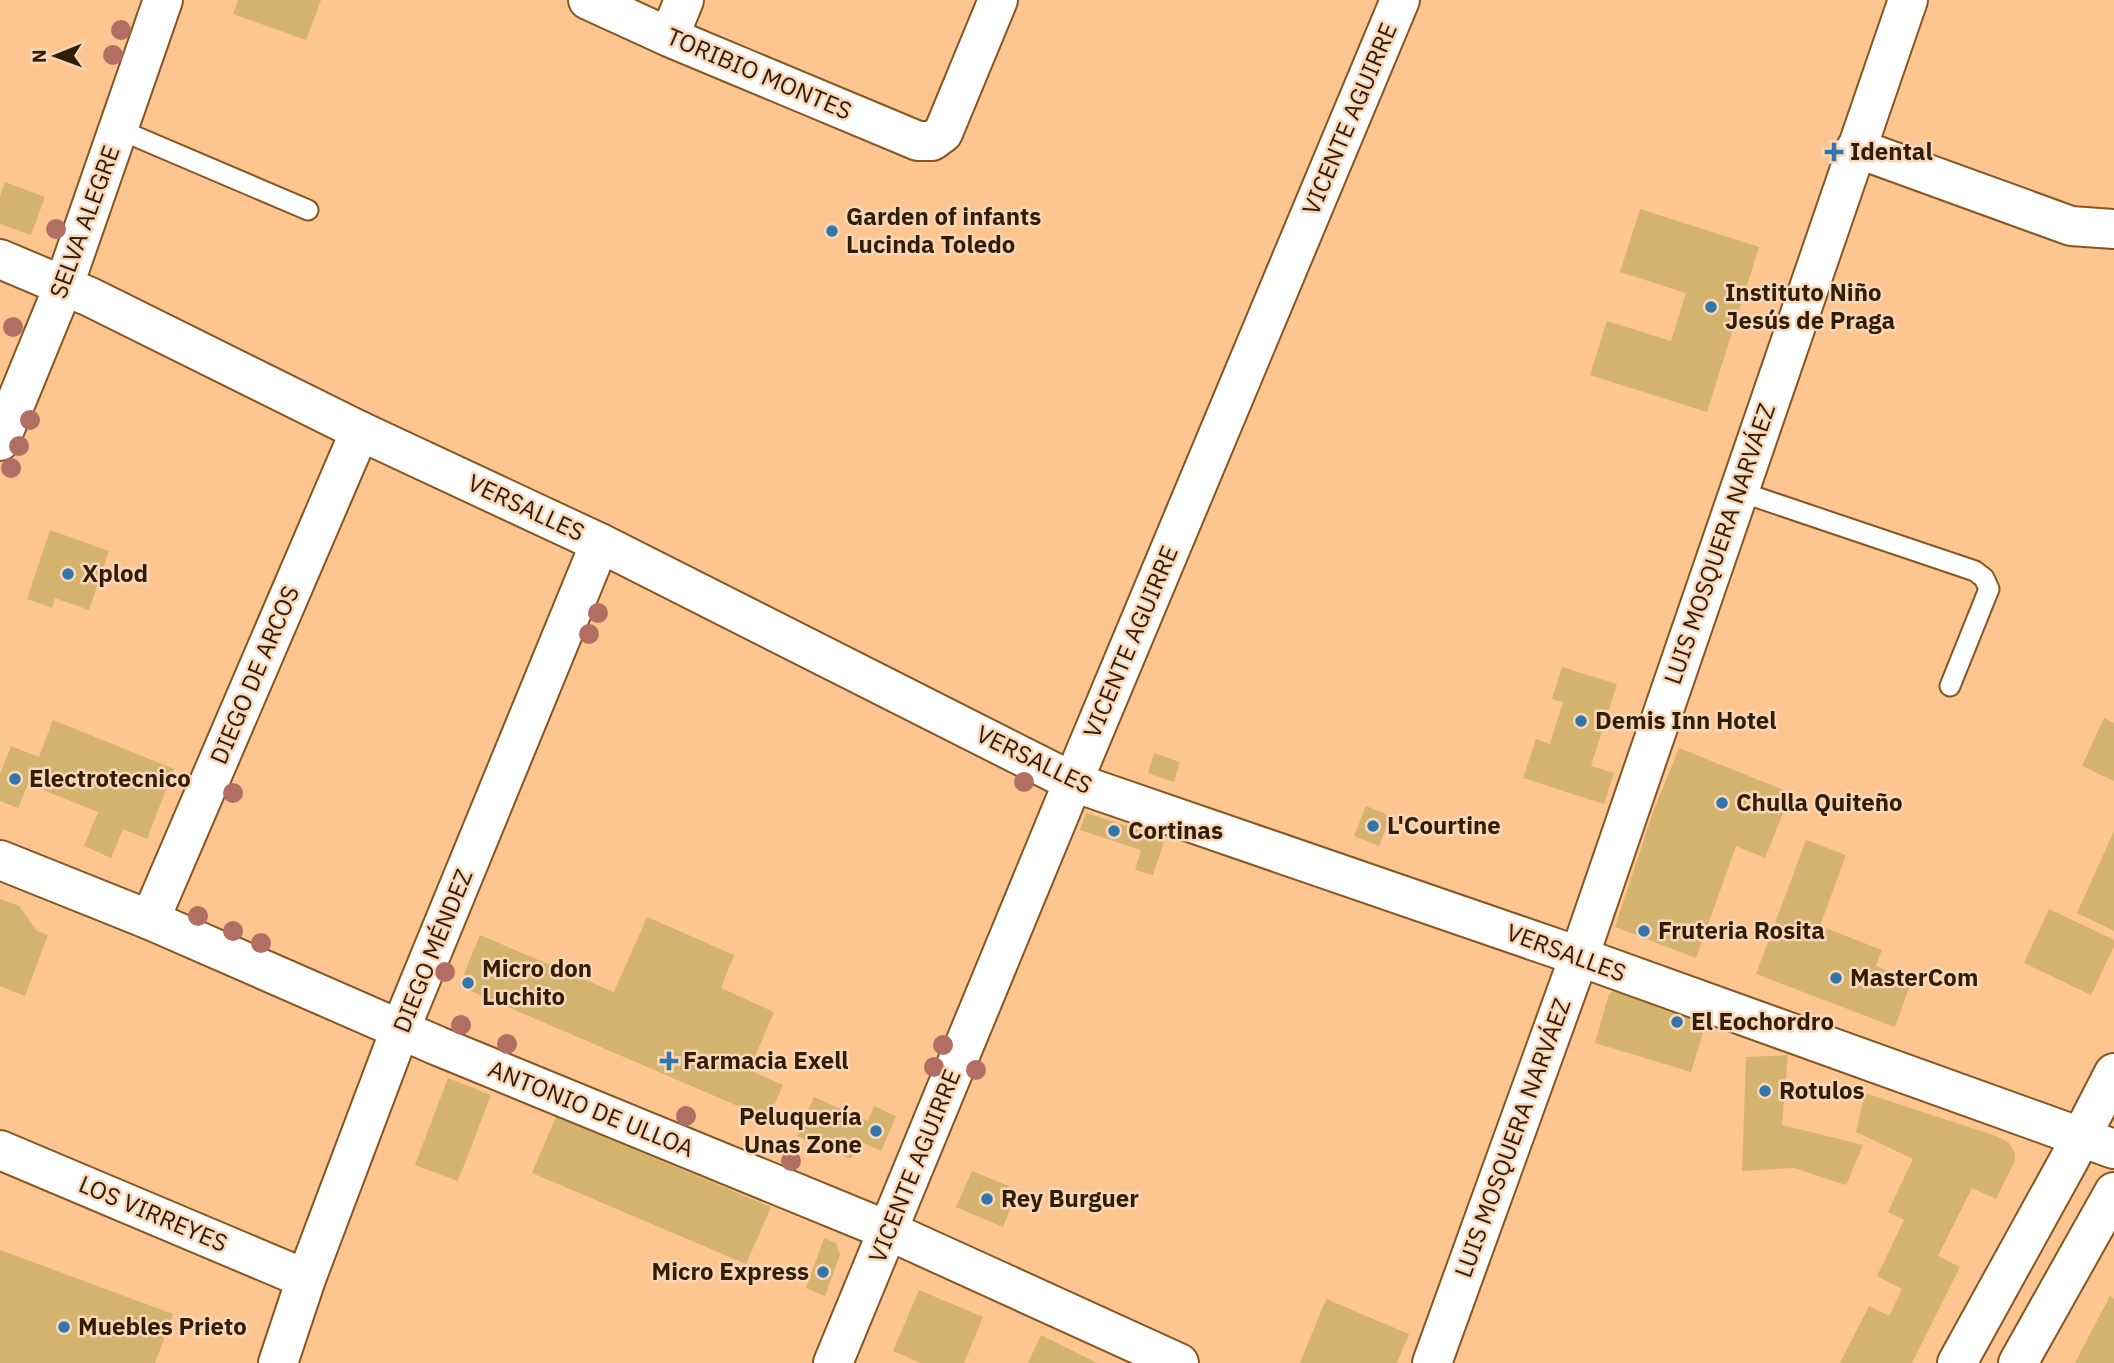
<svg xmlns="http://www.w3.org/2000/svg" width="2114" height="1363" viewBox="0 0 2114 1363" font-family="'IBM Plex Sans',sans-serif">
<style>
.building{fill:#d4b36f}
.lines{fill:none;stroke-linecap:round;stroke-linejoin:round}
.service-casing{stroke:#87551f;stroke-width:23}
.minor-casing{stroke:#87551f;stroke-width:42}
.tertiary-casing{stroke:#87551f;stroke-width:42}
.service{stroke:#fff;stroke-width:19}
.minor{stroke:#fff;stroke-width:38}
.tertiary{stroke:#fff;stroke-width:38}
.tree{fill:#b26e62}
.poi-dot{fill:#3076ab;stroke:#fad7b8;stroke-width:2.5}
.labels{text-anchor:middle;stroke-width:5;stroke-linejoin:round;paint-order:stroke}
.street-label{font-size:24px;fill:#321d07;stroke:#fad7b8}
.poi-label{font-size:24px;font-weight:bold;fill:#321d07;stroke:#fad7b8;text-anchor:start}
</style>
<rect width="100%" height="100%" fill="#fdc58f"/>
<path class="building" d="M238 0H321L306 40 233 14Z
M5 182 45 197 31 235 0 224V196Z
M1640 209 1759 247 1707 412 1590 375 1607 321 1671 341 1686 293 1620 272Z
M50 530 109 551 89 610 55 598 52 608 27 599Z
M1562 667 1617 684 1591 766 1614 773 1604 804 1523 778 1536 739 1550 744 1563 702 1552 699Z
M2104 718 2114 723V781L2082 766Z
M53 720 174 769 147 839 123 829 111 858 84 846 98 812 28 784 18 808 0 801V774L11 746 39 757Z
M1679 748 1791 793 1765 858 1736 846 1696 958 1615 927 1653 812Z
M1154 753 1180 762 1174 782 1148 773Z
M1366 806 1391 816 1379 846 1354 836Z
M1086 813 1165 838 1153 875 1135 870 1141 850 1080 830Z
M2114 831V931L2077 913Z
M1806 840 1846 855 1820 926 1882 950 1876 966 1912 980 1895 1027 1756 974Z
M0 899 19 906 37 931 48 935 25 996 0 986Z
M2049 909 2114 940V946L2091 995 2024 963Z
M647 917 734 955 721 988 774 1012 749 1070 783 1085 768 1119 459 986 480 935 614 992Z
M1627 982 1706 1023 1691 1072 1595 1043 1609 994Z
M1788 1055 1782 1125 1863 1145 1846 1185 1794 1168 1742 1171 1746 1057Z
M448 1078 491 1095 458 1181 415 1165Z
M1865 1093 1996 1136 2009 1143 2015 1154 2014 1163 1996 1199 1972 1188 1938 1256 1960 1267 1912 1363H1840L1869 1306 1889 1316 1902 1289 1877 1276 1904 1220 1888 1212 1913 1159 1856 1132Z
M814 1097 868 1121 874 1106 896 1116 881 1151 859 1141 851 1159 797 1136Z
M556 1117 771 1207 746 1264 532 1173Z
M972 1171 1018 1190 1003 1227 956 1207Z
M824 1238 836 1243 840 1255 825 1296 806 1288Z
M0 1250 173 1314 155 1363H0Z
M919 1290 983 1317 964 1363H921L893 1351Z
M2110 1296 2114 1299V1363H2075Z
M1326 1299 1409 1334 1397 1363H1300Z
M1041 1335 1097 1363H1028Z"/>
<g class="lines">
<g class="service-casing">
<path id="service" d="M118 129 308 210
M1738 491 1975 571 1984 578 1989 589 1950 686"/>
</g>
<g class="minor-casing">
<path id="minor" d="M588 0 669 37 918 141H932L943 133 998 0
M669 37 684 0
M1856 148 2071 226 2114 229
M150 920 360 431
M0 1150 306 1279
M278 1363 306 1279 400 1030 600 543
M833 1363 1082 760 1400 0
M1432 1363 1579 957 1908 0"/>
</g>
<g class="tertiary-casing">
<path id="tertiary" d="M0 259 90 297 360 431 600 543 1073 782 1558 949 2114 1149
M0 441 64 285 163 0
M0 860 150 920 438 1046 889 1231 1179 1363
M1957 1363 2069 1160 2114 1073
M2018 1363 2114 1192"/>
</g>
<use href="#service" class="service"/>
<use href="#minor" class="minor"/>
<use href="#tertiary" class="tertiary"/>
</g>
<g class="tree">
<circle cx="121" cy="30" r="10"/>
<circle cx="113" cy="55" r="10"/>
<circle cx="56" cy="229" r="10"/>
<circle cx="13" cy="327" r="10"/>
<circle cx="30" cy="420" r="10"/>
<circle cx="19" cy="446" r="10"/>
<circle cx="11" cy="468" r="10"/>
<circle cx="598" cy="613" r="10"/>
<circle cx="589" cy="634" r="10"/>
<circle cx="1024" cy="782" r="10"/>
<circle cx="233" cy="793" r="10"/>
<circle cx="198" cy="916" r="10"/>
<circle cx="233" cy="931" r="10"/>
<circle cx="261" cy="943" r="10"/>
<circle cx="445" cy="972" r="10"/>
<circle cx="461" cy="1025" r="10"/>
<circle cx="507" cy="1044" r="10"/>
<circle cx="943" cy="1045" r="10"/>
<circle cx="934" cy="1067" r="10"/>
<circle cx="976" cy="1070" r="10"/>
<circle cx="686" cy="1116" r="10"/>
<circle cx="791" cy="1161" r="10"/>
</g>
<g class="poi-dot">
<path d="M1830.5 141.5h7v7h7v7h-7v7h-7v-7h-7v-7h7z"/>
<circle cx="832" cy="231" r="7"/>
<circle cx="1711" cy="307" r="7"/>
<circle cx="68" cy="574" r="7"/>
<circle cx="1581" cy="721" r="7"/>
<circle cx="15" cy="779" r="7"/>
<circle cx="1722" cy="803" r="7"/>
<circle cx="1373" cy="826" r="7"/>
<circle cx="1114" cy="831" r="7"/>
<circle cx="1644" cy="931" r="7"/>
<circle cx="1836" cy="978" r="7"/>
<circle cx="468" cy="983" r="7"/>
<circle cx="1677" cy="1022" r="7"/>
<path d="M665.5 1050.5h7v7h7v7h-7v7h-7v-7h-7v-7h7z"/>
<circle cx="1765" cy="1091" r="7"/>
<circle cx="876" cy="1131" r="7"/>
<circle cx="987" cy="1199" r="7"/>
<circle cx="823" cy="1272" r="7"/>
<circle cx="64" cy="1327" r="7"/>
</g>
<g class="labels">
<g class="street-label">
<text transform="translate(759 74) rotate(23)" y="8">TORIBIO MONTES</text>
<text transform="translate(1350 119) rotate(-67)" y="8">VICENTE AGUIRRE</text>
<text transform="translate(85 222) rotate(-70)" y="8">SELVA ALEGRE</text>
<text transform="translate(526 508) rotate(25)" y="8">VERSALLES</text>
<text transform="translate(1720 544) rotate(-71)" y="8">LUIS MOSQUERA NARVÁEZ</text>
<text transform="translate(1131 642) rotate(-67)" y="8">VICENTE AGUIRRE</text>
<text transform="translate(255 675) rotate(-67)" y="8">DIEGO DE ARCOS</text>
<text transform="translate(1034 760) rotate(26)" y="8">VERSALLES</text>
<text transform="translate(433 951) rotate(-68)" y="8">DIEGO MÉNDEZ</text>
<text transform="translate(1566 953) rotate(20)" y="8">VERSALLES</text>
<text transform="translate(591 1109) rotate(22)" y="8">ANTONIO DE ULLOA</text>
<text transform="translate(1513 1138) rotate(-70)" y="8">LUIS MOSQUERA NARVÁEZ</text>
<text transform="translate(915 1166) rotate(-68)" y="8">VICENTE AGUIRRE</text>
<text transform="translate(153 1214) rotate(23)" y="8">LOS VIRREYES</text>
</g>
<g class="poi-label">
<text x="1850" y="160">Idental</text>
<text x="846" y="225">Garden of infants<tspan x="846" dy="28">Lucinda Toledo</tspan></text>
<text x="1725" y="301">Instituto Niño<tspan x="1725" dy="28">Jesús de Praga</tspan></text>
<text x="82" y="582">Xplod</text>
<text x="1595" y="729">Demis Inn Hotel</text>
<text x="29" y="787">Electrotecnico</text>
<text x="1736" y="811">Chulla Quiteño</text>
<text x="1387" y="834">L'Courtine</text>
<text x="1128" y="839">Cortinas</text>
<text x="1658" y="939">Fruteria Rosita</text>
<text x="482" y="977">Micro don<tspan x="482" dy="28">Luchito</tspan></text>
<text x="1850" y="986">MasterCom</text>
<text x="1691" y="1030">El Eochordro</text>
<text x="683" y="1069">Farmacia Exell</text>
<text x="1779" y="1099">Rotulos</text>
<text x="862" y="1125" text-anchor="end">Peluquería<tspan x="862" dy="28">Unas Zone</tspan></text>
<text x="1001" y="1207">Rey Burguer</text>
<text x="809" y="1280" text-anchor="end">Micro Express</text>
<text x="78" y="1335">Muebles Prieto</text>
</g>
</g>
<g transform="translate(56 56) rotate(269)" stroke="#fad7b8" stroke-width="5" paint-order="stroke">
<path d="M0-5L12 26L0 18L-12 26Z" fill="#321d07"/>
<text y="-10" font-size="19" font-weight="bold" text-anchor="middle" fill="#321d07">N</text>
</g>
</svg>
